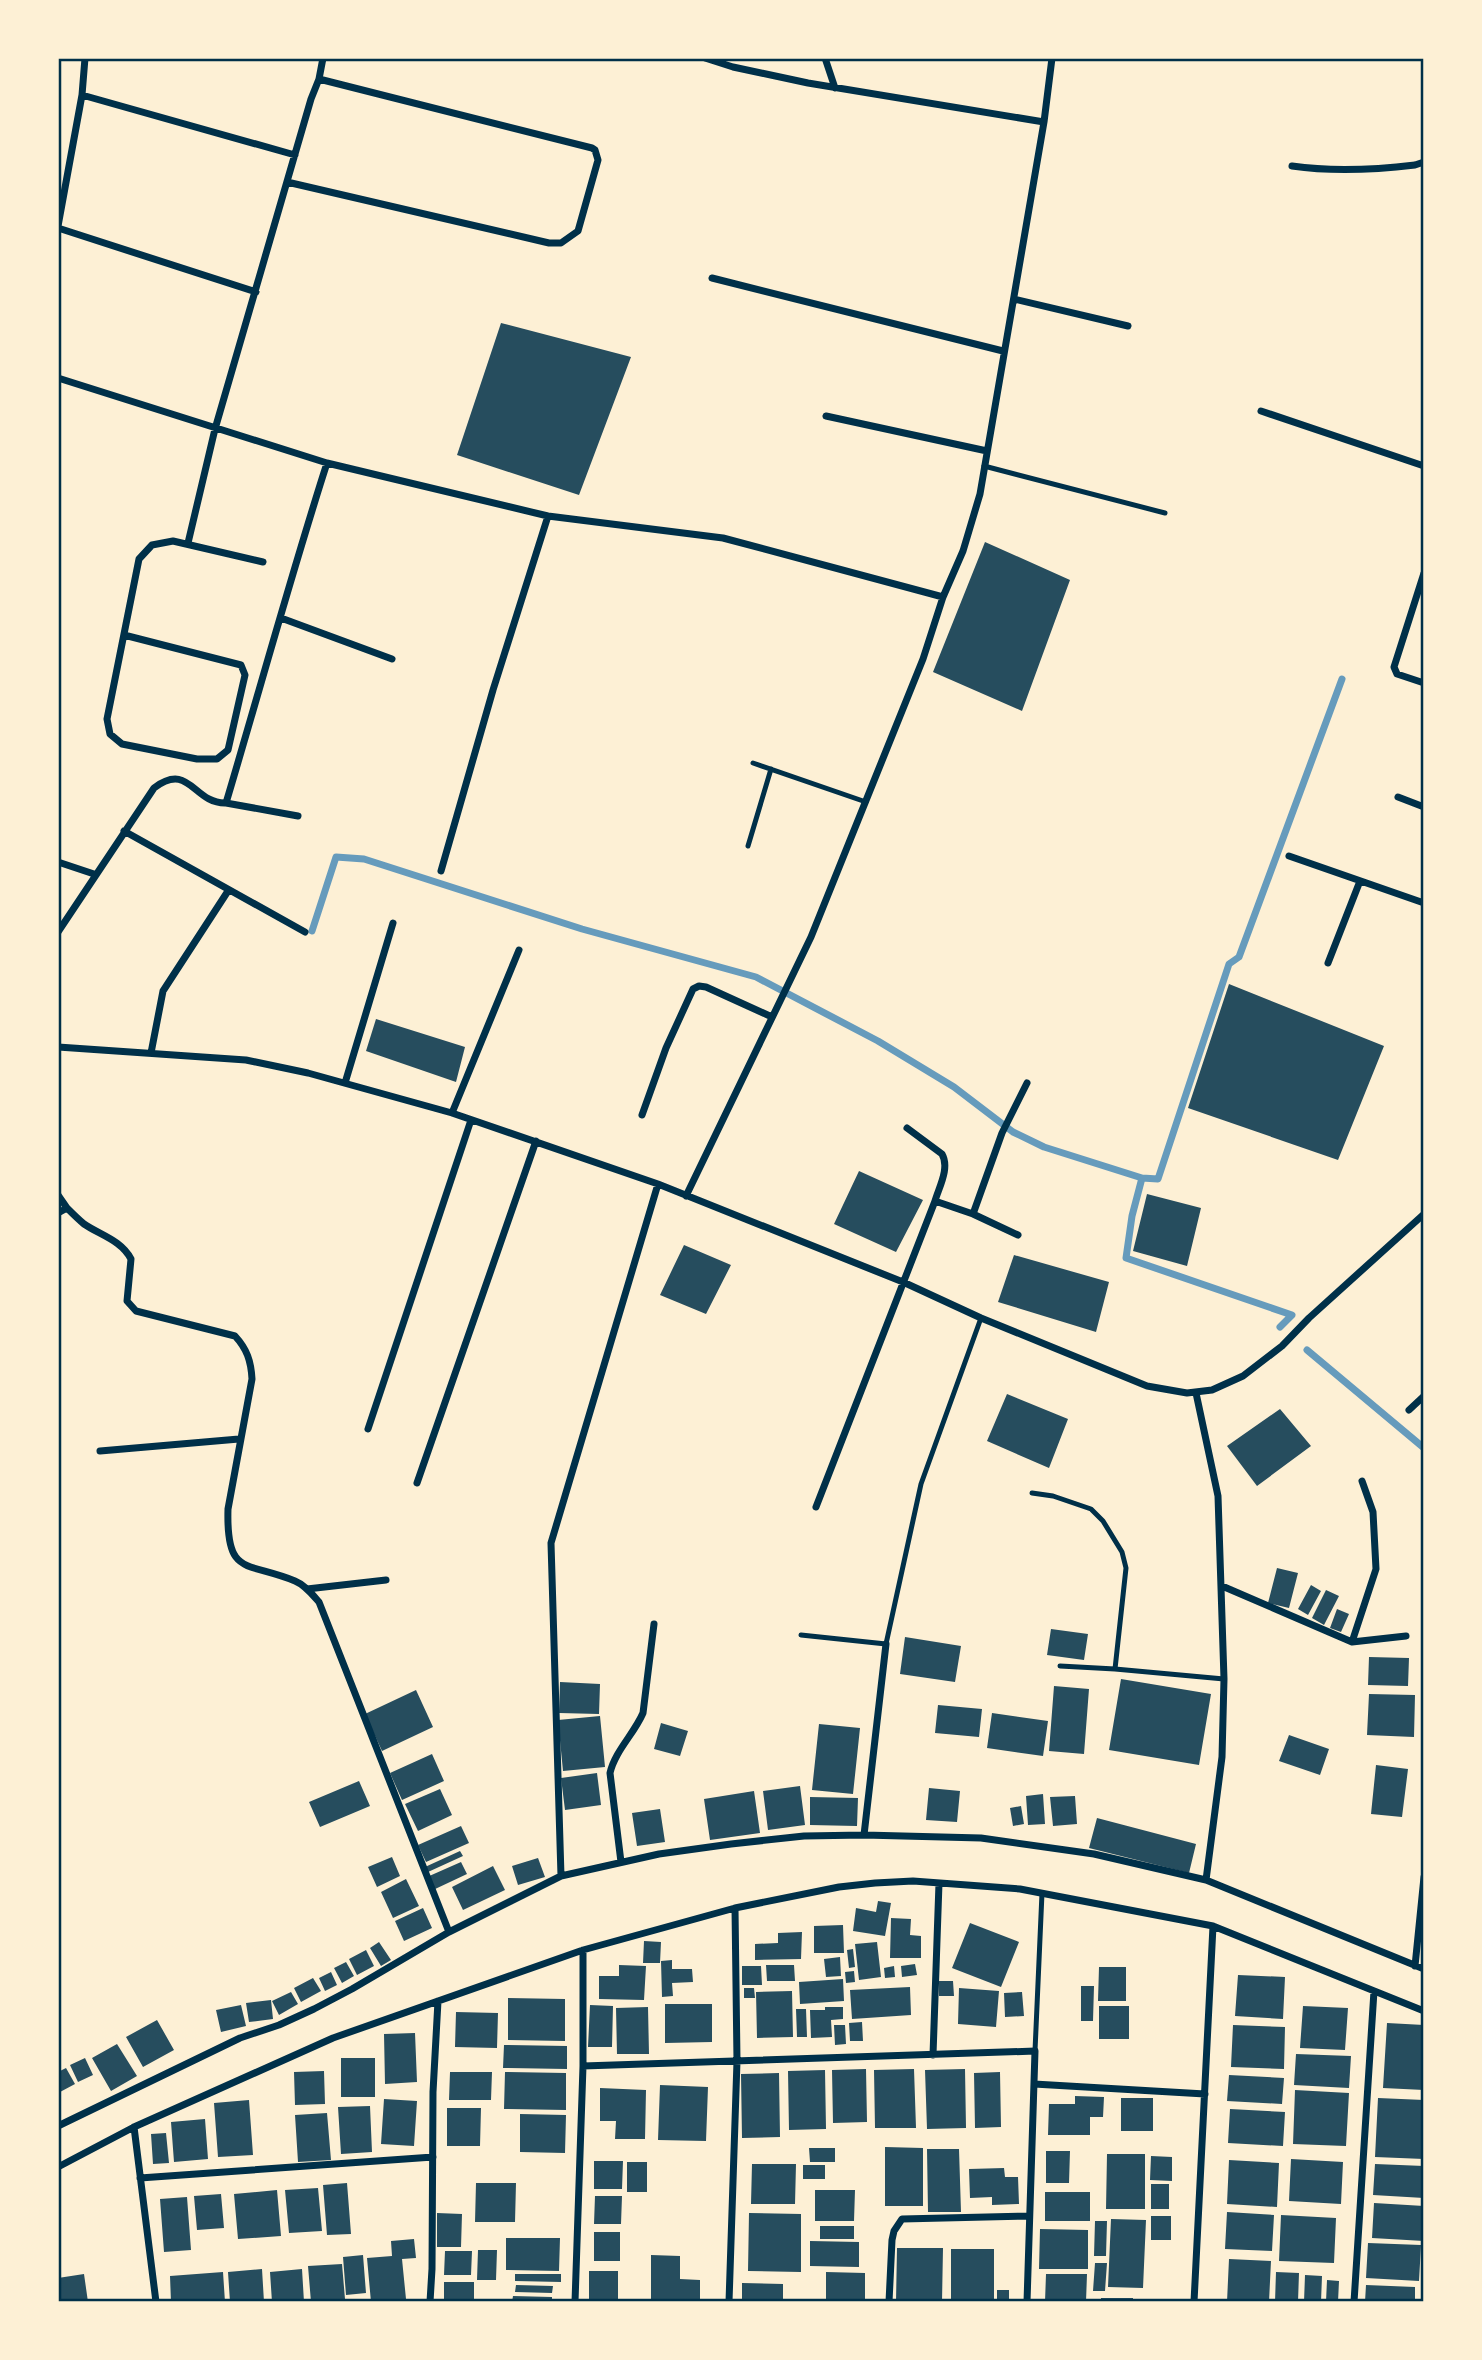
<svg xmlns="http://www.w3.org/2000/svg" width="1482" height="2360" viewBox="0 0 1482 2360" font-family="'Varela Round',sans-serif">
<style>
.lines{fill:none;stroke-linecap:round;stroke-linejoin:round}
.stream{stroke:#669bbc;stroke-width:7}
.building{fill:#264d5e}
.service{stroke:#003049;stroke-width:5}
.minor{stroke:#003049;stroke-width:7}
.neatline{fill:none;stroke:#003049;stroke-width:2.5}
</style>
<rect width="100%" height="100%" fill="#fdf0d5"/>
<g class="lines">
<path class="stream" d="M312 931 336 857 364 859 582 929 756 977 878 1041 954 1087 1013 1132 1044 1147 1142 1178 1132 1216 1126 1258 1292 1315 1280 1327
M1142 1178 1158 1179 1229 964 1239 957 1342 679
M1307 1350 1424 1448"/>
</g>
<path class="building" d="M501 323 631 357 579 495 457 455Z
M985 542 1070 580 1022 711 933 672Z
M1229 984 1384 1046 1338 1160 1188 1108Z
M376 1019 465 1047 456 1082 366 1051Z
M859 1171 923 1200 896 1252 834 1224Z
M1147 1194 1201 1208 1187 1266 1133 1251Z
M684 1245 731 1265 706 1314 660 1295Z
M1014 1255 1109 1282 1096 1332 998 1302Z
M1007 1394 1068 1419 1049 1468 987 1441Z
M1280 1409 1311 1446 1257 1486 1227 1446Z
M1277 1568 1298 1573 1289 1608 1268 1603Z
M1311 1585 1321 1591 1308 1615 1298 1609Z
M1326 1590 1339 1596 1324 1625 1312 1618Z
M1337 1609 1349 1614 1341 1632 1330 1628Z
M1051 1629 1088 1634 1084 1660 1047 1655Z
M905 1637 961 1646 955 1682 900 1674Z
M1369 1657 1409 1658 1408 1686 1368 1685Z
M1121 1679 1211 1694 1199 1765 1109 1750Z
M560 1682 600 1684 599 1714 559 1713Z
M1054 1686 1089 1689 1084 1754 1049 1751Z
M416 1690 433 1727 382 1751 365 1714Z
M1369 1694 1415 1695 1414 1737 1367 1735Z
M938 1705 982 1709 979 1737 935 1733Z
M992 1713 1048 1721 1043 1756 987 1748Z
M600 1716 605 1767 563 1771 558 1720Z
M661 1723 688 1731 680 1756 654 1749Z
M819 1724 860 1728 853 1794 812 1790Z
M1289 1735 1329 1749 1320 1775 1279 1761Z
M432 1754 444 1781 402 1800 390 1773Z
M1376 1765 1408 1769 1402 1817 1371 1814Z
M597 1773 601 1805 565 1810 561 1778Z
M359 1781 370 1806 320 1827 309 1802Z
M800 1786 805 1825 768 1830 763 1791Z
M929 1788 960 1791 957 1822 926 1820Z
M440 1789 452 1815 418 1831 405 1804Z
M754 1791 760 1833 710 1840 704 1799Z
M1043 1794 1045 1824 1028 1825 1026 1796Z
M1075 1796 1077 1824 1053 1826 1050 1797Z
M810 1797 858 1798 857 1826 810 1825Z
M1021 1806 1024 1824 1013 1826 1010 1808Z
M660 1809 665 1842 637 1846 632 1813Z
M1097 1818 1196 1844 1189 1873 1089 1848Z
M461 1826 469 1843 426 1862 418 1845Z
M460 1851 463 1856 428 1872 425 1867Z
M392 1857 400 1876 377 1887 368 1867Z
M538 1858 545 1877 518 1885 512 1866Z
M461 1862 467 1874 433 1890 427 1877Z
M493 1866 505 1890 463 1910 452 1887Z
M406 1879 419 1906 393 1918 381 1892Z
M878 1901 891 1903 885 1936 853 1931 856 1908 876 1912Z
M423 1908 432 1928 404 1941 395 1921Z
M891 1918 911 1919 910 1935 921 1936V1958H890Z
M970 1923 1019 1942 1001 1987 952 1968Z
M843 1925 844 1953H814V1926Z
M802 1932 801 1959 755 1960V1944L778 1943V1933Z
M644 1941 661 1942 660 1963H643Z
M379 1942 391 1960 381 1966 370 1948Z
M877 1942 881 1977 859 1980 855 1944Z
M853 1949 855 1967 849 1968 847 1950Z
M366 1950 374 1966 357 1975 349 1959Z
M840 1957 841 1976 826 1977 824 1959Z
M672 1960V1969H692L693 1982 672 1983 673 1996 662 1997 661 1961Z
M346 1962 354 1976 342 1983 334 1968Z
M915 1964 917 1975 902 1977 901 1966Z
M619 1965 646 1966 644 2000 599 1999V1976H619Z
M766 1965H794L795 1981H767Z
M742 1966H761L762 1985H742Z
M894 1966 895 1977 885 1978 884 1968Z
M1099 1967H1126V2001H1098Z
M854 1971 855 1982 846 1983 845 1972Z
M331 1972 337 1985 325 1991 319 1978Z
M1238 1975 1285 1977 1283 2019 1235 2016Z
M313 1978 321 1991 301 2002 294 1988Z
M843 1979 844 2001 800 2004 799 1982Z
M939 1981H953L954 1996H939Z
M1081 1986H1094L1093 2021H1081Z
M910 1987 911 2015 852 2019 850 1990Z
M744 1988H754L755 1998H744Z
M959 1988 999 1991 996 2027 958 2024Z
M792 1991 793 2037 757 2038 756 1992Z
M291 1992 298 2004 279 2015 272 2001Z
M1022 1992 1024 2016 1005 2017 1004 1993Z
M508 1998 565 1999V2041L508 2040Z
M271 2000 273 2019 249 2022 246 2003Z
M665 2004H712V2042L665 2043Z
M241 2005 246 2026 221 2032 216 2010Z
M590 2005 613 2006 612 2047H588Z
M1099 2006H1129V2039H1099Z
M1303 2006 1348 2008 1345 2050 1300 2048Z
M648 2007 649 2054H617L616 2008Z
M825 2007H843V2019L831 2020 832 2037 811 2038 810 2010H825Z
M796 2009H806L807 2037H797Z
M456 2012 498 2013 497 2048 455 2047Z
M157 2020 174 2050 143 2067 126 2037Z
M862 2022 863 2041H850L849 2023Z
M1387 2023 1424 2025V2090L1383 2088Z
M834 2025H845L846 2044 835 2045Z
M1233 2025 1285 2027 1284 2069 1231 2067Z
M415 2033 417 2082 385 2084 384 2034Z
M117 2044 137 2076 111 2091 92 2058Z
M504 2045 567 2046V2069L503 2068Z
M1296 2054 1351 2056 1349 2088 1294 2085Z
M85 2058 93 2075 78 2082 70 2065Z
M341 2058H375V2097H341Z
M66 2068 75 2084 60 2092 58 2072Z
M866 2069 867 2122 833 2123 832 2070Z
M914 2069 916 2128H875L874 2070Z
M965 2069 966 2128 927 2129 925 2070Z
M825 2070 826 2129 789 2130 788 2071Z
M324 2071 325 2104 295 2105 294 2072Z
M450 2072H492L491 2100H449Z
M505 2072 566 2073V2110L504 2109Z
M1000 2072 1001 2127 975 2128 974 2073Z
M779 2073 780 2137 742 2138 741 2074Z
M1229 2075 1284 2078 1282 2104 1227 2101Z
M660 2085 708 2087 706 2141 658 2140Z
M600 2088 646 2090 645 2139H615L616 2121H600Z
M1295 2090 1349 2093 1346 2146 1293 2144Z
M1075 2096 1104 2097 1103 2117H1090V2135H1048L1049 2104H1075Z
M1121 2098H1153V2131H1121Z
M1378 2098 1424 2100V2159L1375 2157Z
M384 2099 417 2101 414 2146 381 2144Z
M249 2100 253 2155 218 2157 214 2103Z
M370 2106 372 2152 341 2154 338 2107Z
M447 2108H481L480 2146H447Z
M1230 2109 1285 2112 1283 2146 1228 2143Z
M327 2113 331 2160 298 2162 295 2115Z
M520 2114 566 2115 565 2153 520 2152Z
M205 2119 208 2159 174 2162 171 2122Z
M166 2133 169 2163 153 2164 151 2134Z
M885 2147 923 2148V2206H885Z
M809 2148H835V2162H810Z
M927 2149H959L961 2212H928Z
M1046 2151H1070L1069 2183H1046Z
M1107 2154H1145V2209H1106Z
M1151 2156 1172 2157V2181L1150 2180Z
M1291 2159 1343 2162 1341 2204 1289 2201Z
M1229 2160 1279 2163 1277 2207 1227 2204Z
M594 2161H623L622 2189H594Z
M627 2162H647V2192H627Z
M752 2164H796L795 2204H751Z
M1375 2164 1424 2166V2198L1373 2195Z
M803 2165H825V2179H803Z
M1004 2168 1005 2177H1018L1019 2204 992 2205V2197L970 2198 969 2169Z
M347 2183 351 2234 327 2235 323 2185Z
M476 2183H516L515 2222H475Z
M1151 2184H1169V2209H1151Z
M318 2188 322 2231 289 2233 285 2190Z
M277 2190 281 2236 238 2239 234 2194Z
M815 2190H855L854 2221H815Z
M1045 2192H1090V2221H1045Z
M221 2194 224 2228 197 2230 194 2196Z
M595 2196H622L621 2224H594Z
M187 2197 191 2250 164 2252 160 2199Z
M1374 2203 1424 2206V2241L1372 2238Z
M1227 2212 1274 2215 1272 2251 1225 2249Z
M437 2213 462 2214 461 2247H437Z
M749 2213 801 2214V2272L748 2271Z
M1281 2215 1336 2218 1334 2263 1279 2261Z
M1151 2216H1171V2240H1151Z
M1111 2219 1146 2220 1143 2288 1108 2287Z
M1095 2221H1107L1106 2256H1094Z
M820 2226H854V2239H820Z
M1040 2229 1088 2230V2269H1039Z
M594 2232H620V2261H594Z
M506 2238H560L559 2271 506 2270Z
M414 2239 416 2258 402 2259 406 2299 371 2302 367 2258 392 2256 391 2241Z
M810 2241 859 2242V2267L810 2266Z
M1368 2243 1421 2245 1419 2281 1366 2278Z
M897 2248H943L942 2302H896Z
M951 2249H994V2302H951Z
M478 2250H497L496 2280H477Z
M445 2251H472L471 2275H444Z
M363 2255 366 2293 346 2295 343 2257Z
M651 2255 680 2256V2279L700 2280V2302H651Z
M1229 2259 1271 2261 1269 2302H1227Z
M1095 2263H1107L1105 2291H1093Z
M342 2264 345 2299 311 2302 308 2266Z
M262 2269 264 2302H230L228 2272Z
M302 2269 304 2302H272L270 2272Z
M589 2271H618V2300H589Z
M223 2272 225 2302H171L170 2276Z
M826 2272 865 2273V2302H826Z
M1276 2272 1299 2273 1298 2302H1275Z
M84 2274 88 2302H58V2278Z
M515 2274H561V2282L515 2281Z
M1046 2274H1087L1086 2302H1045Z
M1305 2275 1322 2276 1321 2302H1304Z
M1327 2280 1339 2281 1338 2302H1326Z
M444 2282H474V2302H444Z
M742 2283 783 2284V2302H742Z
M516 2285 553 2286 552 2293 515 2292Z
M1366 2285 1415 2287V2302H1365Z
M997 2290H1009V2302H997Z
M513 2296 552 2297V2302H512Z
M1101 2298H1133V2302H1101Z"/>
<g class="lines">
<path class="service" d="M984 466 1165 513
M753 763 866 802
M748 846 771 769
M1032 1493 1053 1496 1091 1509 1103 1521 1122 1552 1126 1568 1115 1669 1060 1666
M801 1635 886 1644 921 1484 981 1318
M1115 1669 1224 1679
M1035 2051 1042 1893"/>
<path class="minor" d="M705 58 733 67 808 83 1044 122
M825 58 835 88
M82 95 295 155
M1292 166C1333 172 1373 170 1415 165L1424 162
M287 182 549 243H561L578 231 598 160 595 150 592 148 319 79
M58 226 82 95 85 58
M58 228 256 292
M712 278 1003 351
M1014 299 1128 326
M58 378 327 463 548 516 723 538 943 597
M1261 411 1424 466
M826 416 987 451
M188 543 215 429 311 99 319 79 323 58
M1424 573 1394 667 1397 674 1424 683
M281 618 392 659
M124 635 241 665 245 675 228 750 217 759H197L122 744 110 734 107 719 139 559 152 545 173 541 263 562
M1398 797 1424 807
M226 803 298 816
M124 831 305 932
M1289 856 1424 903
M58 862 94 874
M441 871 493 690 548 516
M58 932 154 788C190 761 193 804 226 803 260 689 291 575 327 463
M1328 963 1360 881
M58 1047 246 1060 308 1073 452 1113 658 1184 903 1282 981 1318 1147 1386 1187 1393 1212 1390 1243 1376 1282 1346 1309 1318 1424 1214
M151 1053 163 991 228 891
M345 1083 393 923
M452 1113 519 950
M642 1115 666 1048 693 989 699 986 706 987 772 1017
M58 1195 67 1208 58 1213
M686 1196 811 937 923 659 943 597 963 551 980 494 1044 122 1052 58
M935 1201 973 1214 1018 1235
M67 1208C72 1213 78 1219 84 1224 100 1235 121 1240 131 1259L127 1301 136 1311 235 1336C247 1349 251 1361 252 1379L228 1509C226 1577 246 1561 295 1581 305 1585 312 1594 319 1602L449 1932
M973 1214 1002 1133 1027 1083
M1196 1393 1218 1496 1224 1679 1222 1757 1206 1880
M1409 1410 1424 1396
M368 1429 471 1120
M100 1451 239 1439
M417 1483 536 1141
M816 1507 935 1201C939 1187 950 1168 942 1154L907 1128
M1222 1586 1352 1642 1406 1636
M307 1589 386 1580
M1352 1642 1376 1569 1373 1512 1362 1481
M864 1835 886 1644
M621 1862 610 1773C615 1751 634 1734 643 1713L654 1624
M561 1876 551 1543 658 1184
M1415 1966 1424 1877
M933 2055 939 1883
M583 2066 1035 2051 1027 2302
M1034 2084 1205 2094
M58 2126 240 2038 279 2025 314 2009 352 1989 449 1932 561 1876 659 1854 731 1844 804 1836 864 1835 981 1838 1094 1854 1206 1880 1424 1969
M134 2127 156 2302
M58 2167 134 2127 333 2038 583 1950 735 1908 839 1887 875 1883 913 1881 1020 1889 1213 1926 1424 2011
M140 2178 433 2157
M430 2302 432 2269 433 2092 438 2001
M575 2302 583 2066V1950
M729 2302 737 2061 735 1908
M889 2302 892 2240 894 2231 902 2219 1029 2216
M1194 2302 1213 1926
M1354 2302 1374 1991"/>
</g>
<rect width="1482" height="2360" fill="none" stroke="#fdf0d5" stroke-width="119"/>
<rect x="60" y="60" width="1362" height="2240" class="neatline"/>
</svg>
